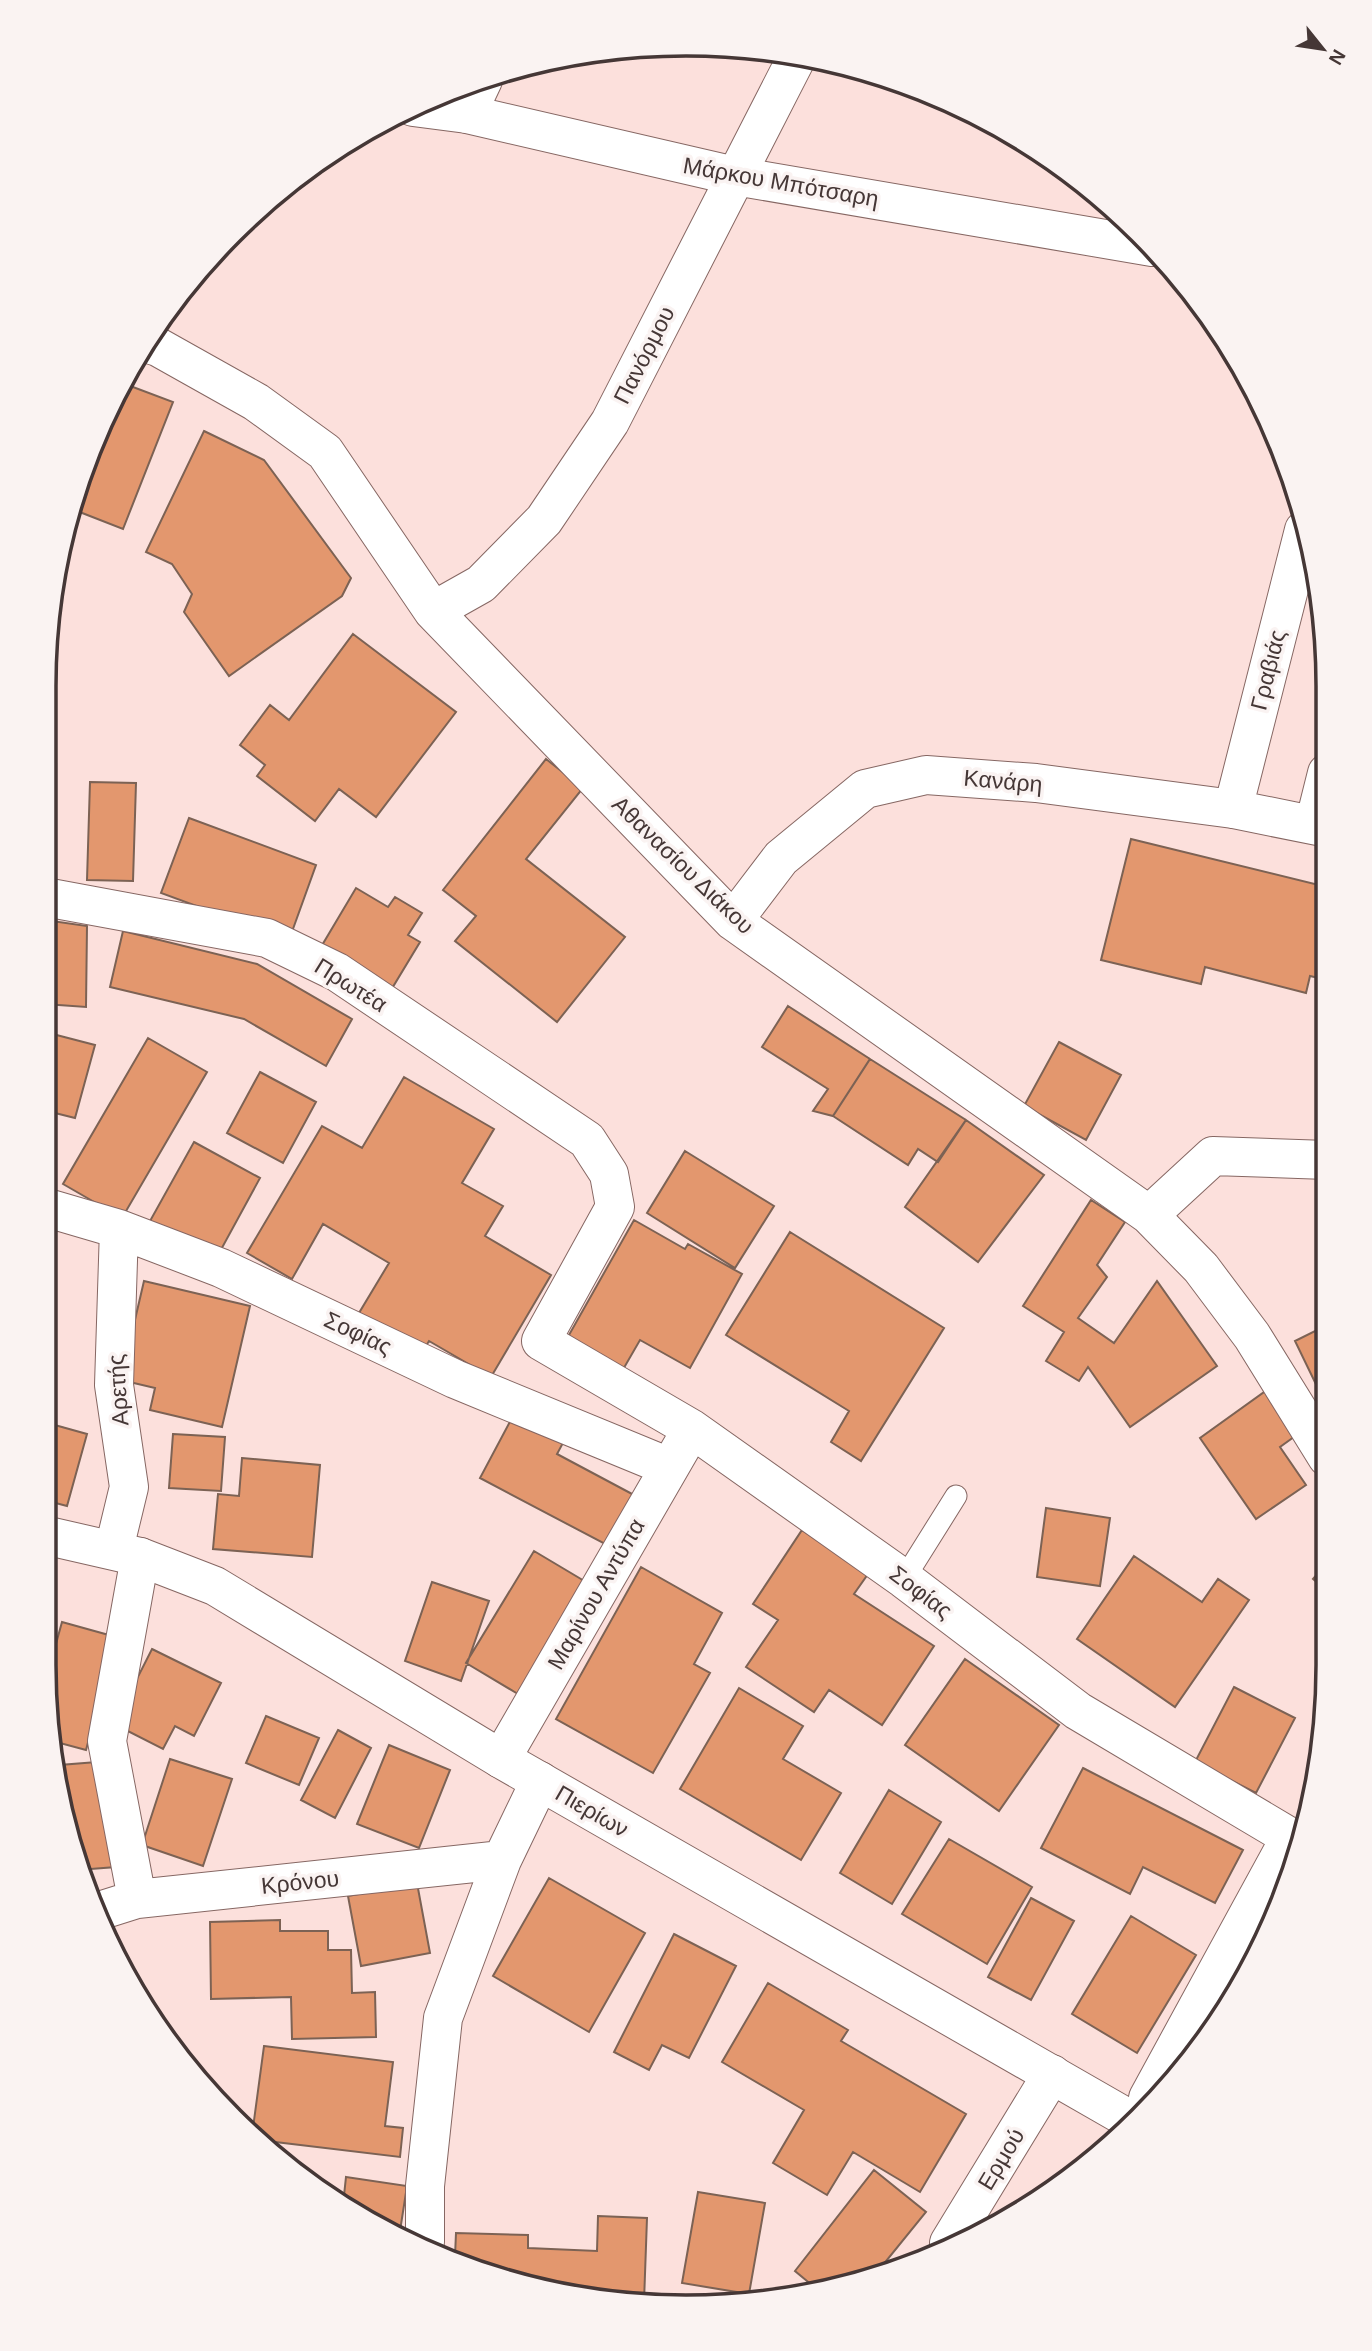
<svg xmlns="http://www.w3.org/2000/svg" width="1372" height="2351" viewBox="0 0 1372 2351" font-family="Arial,sans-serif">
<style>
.building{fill:#e3976e;stroke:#7c6254;stroke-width:2}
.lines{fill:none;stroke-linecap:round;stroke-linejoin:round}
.lane-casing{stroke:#866763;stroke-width:23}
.street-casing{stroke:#866763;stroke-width:40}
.secondary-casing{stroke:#866763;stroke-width:40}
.primary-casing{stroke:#866763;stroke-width:40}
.lane{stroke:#fff;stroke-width:21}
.street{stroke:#fff;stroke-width:38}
.secondary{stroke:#fff;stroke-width:38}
.primary{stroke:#fff;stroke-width:38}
.labels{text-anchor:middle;stroke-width:7;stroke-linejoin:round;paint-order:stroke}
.street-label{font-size:23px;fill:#453736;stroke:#faf3f2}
.rim{fill:none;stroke:#453736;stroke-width:3.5}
</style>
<rect width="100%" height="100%" fill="#fce0dc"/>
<path class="building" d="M125 384 173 402 123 529 72 509 78 479Z
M204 431 264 460 351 578 342 596 229 676 184 612 192 594 172 564 146 552Z
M353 634 456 712 376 817 339 789 315 821 257 776 265 765 240 745 270 705 289 720Z
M45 701 50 702 46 804H45Z
M546 759 583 788 526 859 625 937 557 1022 455 941 476 916 443 890Z
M90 782 136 783 133 881 87 880Z
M189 818 316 865 289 940 161 893Z
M1131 839 1327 887V980L1310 976 1306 993 1205 967 1201 984 1101 960Z
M356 888 388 907 395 897 422 913 408 935 420 942 391 990 321 947Z
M45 920 87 926 86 1007 45 1004Z
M123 931 257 964 352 1019 326 1066 244 1019 110 987Z
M788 1006 870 1059 833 1116 813 1111 828 1089 762 1047Z
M45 1032 95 1045 75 1118 47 1111 45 1120Z
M148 1038 207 1072 122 1218 63 1184Z
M1059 1042 1121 1075 1086 1140 1024 1106Z
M870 1059 966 1120 938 1162 918 1149 908 1165 833 1116Z
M260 1072 316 1102 283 1163 227 1133Z
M404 1077 494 1129 462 1183 503 1206 485 1236 551 1275 491 1377 429 1341 420 1356 356 1318 389 1263 323 1224 292 1279 247 1253 322 1126 362 1148Z
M966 1120 1044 1175 978 1262 905 1207Z
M194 1142 260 1178 217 1257 150 1221Z
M685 1151 774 1206 735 1268 647 1213Z
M1091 1200 1125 1222 1097 1265 1107 1277 1078 1318 1114 1343 1157 1281 1217 1366 1130 1427 1088 1367 1079 1381 1046 1361 1064 1332 1023 1306Z
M634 1220 685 1249 688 1244 742 1274 690 1368 640 1340 621 1373 565 1342Z
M790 1232 944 1328 861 1461 831 1442 849 1411 726 1335Z
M144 1281 250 1306 222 1427 150 1410 155 1388 121 1380Z
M1327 1325V1407L1295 1341Z
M1267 1390 1298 1434 1280 1447 1306 1485 1256 1519 1200 1438Z
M514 1414 564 1441 557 1454 634 1495 607 1545 480 1478Z
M44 1422 87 1434 67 1506 44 1500Z
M173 1434 225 1437 221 1491 169 1488Z
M242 1458 320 1465 312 1557 213 1549 218 1494 239 1496Z
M1046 1508 1110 1518 1100 1586 1037 1577Z
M802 1530 868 1574 854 1594 934 1646 882 1725 829 1690 814 1712 746 1667 778 1620 753 1604Z
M534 1551 586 1582 518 1694 466 1663Z
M1134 1556 1202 1602 1218 1579 1249 1600 1175 1707 1077 1639Z
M1327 1563V1591L1313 1579Z
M641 1567 722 1613 694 1664 710 1673 653 1773 556 1719Z
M432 1582 489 1601 461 1681 405 1661Z
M62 1622 116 1637 86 1750 56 1742 46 1680Z
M152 1649 221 1683 194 1736 175 1726 163 1749 114 1724Z
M965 1659 1059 1725 999 1811 905 1745Z
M1234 1687 1295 1718 1256 1793 1195 1762Z
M739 1688 803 1726 783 1759 841 1793 801 1860 680 1789Z
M266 1716 319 1738 299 1785 246 1763Z
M338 1730 371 1748 335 1818 301 1800Z
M389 1745 450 1770 419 1848 357 1824Z
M170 1759 232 1779 203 1866 142 1845Z
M109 1761 116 1867 78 1870 60 1765Z
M1083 1768 1243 1850 1215 1903 1143 1867 1130 1894 1041 1848Z
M889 1790 941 1822 892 1904 840 1873Z
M949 1839 1032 1887 987 1964 902 1914Z
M549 1878 645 1933 589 2032 493 1976Z
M417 1883 430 1953 361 1966 348 1896Z
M1031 1898 1074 1921 1031 2000 988 1977Z
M1131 1916 1196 1955 1137 2053 1072 2014Z
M280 1920V1931H328V1950H351L352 1993 375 1992 376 2037 292 2039 291 1997 211 1999 210 1922Z
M674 1934 736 1966 689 2058 662 2045 649 2070 614 2052Z
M768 1983 848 2030 841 2041 966 2114 920 2192 853 2152 827 2195 773 2163 804 2110 722 2062Z
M264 2046 393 2062 385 2126 403 2128 400 2157 267 2141 253 2128Z
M874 2170 926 2212 874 2276 813 2286 795 2271Z
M346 2177 407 2186 400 2231 343 2205Z
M698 2192 765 2203 749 2294 682 2283Z
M598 2216 647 2218 644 2302 519 2285 455 2256 456 2233 528 2235V2248L597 2251Z"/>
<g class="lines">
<g class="lane-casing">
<path id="lane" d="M904 1579 956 1496"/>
</g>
<g class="street-casing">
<path id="street" d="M467 114 483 80
M145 343 158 347 256 402 325 452 433 611 733 921 1149 1215 1201 1268 1252 1336 1327 1457
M433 611 481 584 544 520 610 422 798 55
M1233 809 1304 530
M1314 825 1327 773
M45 897 267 938 337 972 587 1140 609 1174 615 1207 541 1341 692 1429 904 1579 1078 1711 1300 1843
M733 921 781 858 865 789 926 775 1036 783 1233 809 1327 828
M44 1207 119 1229 221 1268 455 1379 669 1467
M1149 1215 1213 1156 1327 1160
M114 1549 129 1487 114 1385 119 1229
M501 1759 682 1446
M137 1899 107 1741 140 1557
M99 1911 137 1899 502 1860
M1148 2098 1290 1838
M425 2242V2186L443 2018 502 1860 540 1781"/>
</g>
<g class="secondary-casing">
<path id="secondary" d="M413 107 467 114 735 176 1152 247
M949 2243 1052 2074"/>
</g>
<g class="primary-casing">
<path id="primary" d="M44 1535 140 1557 215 1586 501 1759 1129 2119"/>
</g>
<use href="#lane" class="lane"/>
<use href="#street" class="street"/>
<use href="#secondary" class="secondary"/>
<use href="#primary" class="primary"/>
</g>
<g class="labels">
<g class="street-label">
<text transform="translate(781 182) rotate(10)" y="8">Μάρκου Μπότσαρη</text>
<text transform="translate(644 355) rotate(-63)" y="8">Πανόρμου</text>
<text transform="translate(1268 670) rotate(-76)" y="8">Γραβιάς</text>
<text transform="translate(1003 781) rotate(5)" y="8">Κανάρη</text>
<text transform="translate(683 865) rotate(44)" y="8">Αθανασίου Διάκου</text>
<text transform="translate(351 985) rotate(32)" y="8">Πρωτέα</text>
<text transform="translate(358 1333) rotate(25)" y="8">Σοφίας</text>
<text transform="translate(118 1390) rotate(-94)" y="8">Αρετής</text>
<text transform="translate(921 1592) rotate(37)" y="8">Σοφίας</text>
<text transform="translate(596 1594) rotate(-60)" y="8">Μαρίνου Αντύπα</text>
<text transform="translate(592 1811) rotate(30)" y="8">Πιερίων</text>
<text transform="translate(300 1882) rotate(-6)" y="8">Κρόνου</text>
<text transform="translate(1001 2159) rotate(-59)" y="8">Ερμού</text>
</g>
</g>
<path d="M0 0H1372V2351H0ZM686 56H686A630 630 0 0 1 1316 686V1665A630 630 0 0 1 686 2295H686A630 630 0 0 1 56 1665V686A630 630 0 0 1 686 56Z" fill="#faf3f2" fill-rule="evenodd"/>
<path class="rim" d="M686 56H686A630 630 0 0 1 1316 686V1665A630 630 0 0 1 686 2295H686A630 630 0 0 1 56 1665V686A630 630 0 0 1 686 56Z"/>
<g transform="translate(1323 49) rotate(120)" stroke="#faf3f2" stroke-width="5" paint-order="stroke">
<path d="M0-5L12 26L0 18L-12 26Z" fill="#453736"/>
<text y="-10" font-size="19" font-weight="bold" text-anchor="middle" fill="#453736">N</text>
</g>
</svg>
